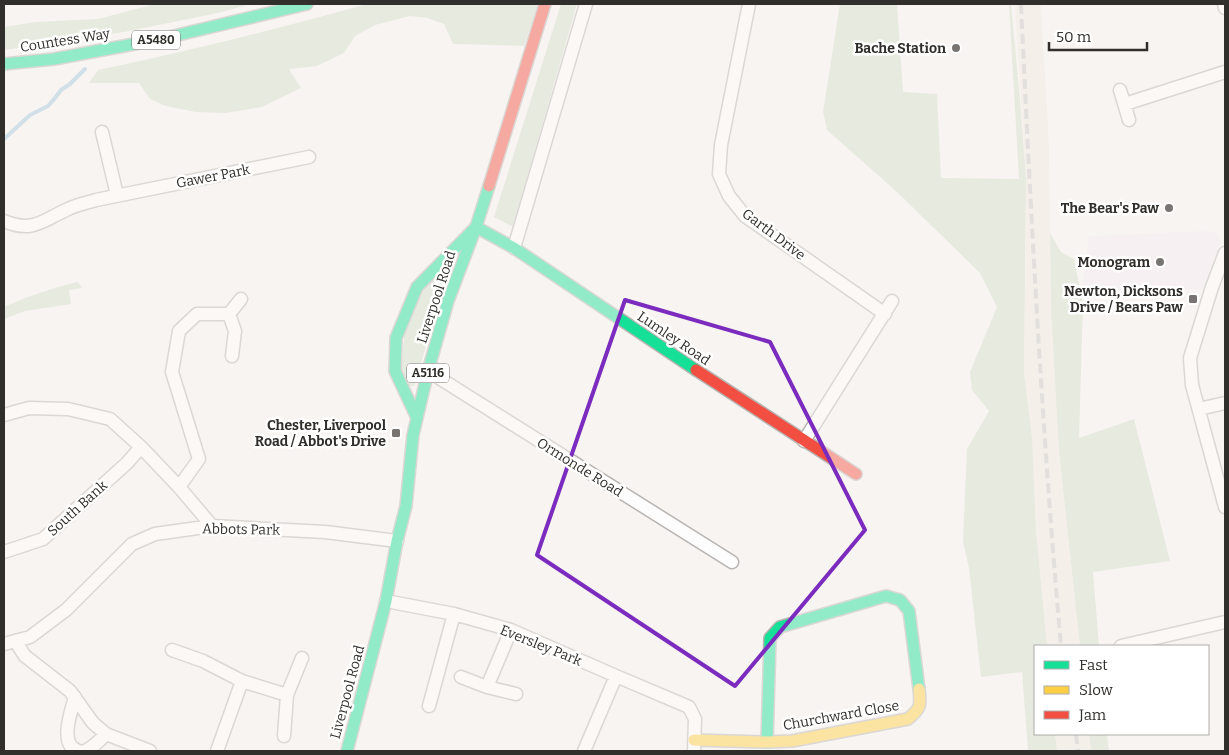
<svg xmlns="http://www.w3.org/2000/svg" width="1229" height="755" viewBox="0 0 1229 755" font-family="Bitter,serif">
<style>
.commercial{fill:#f6ecf5}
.built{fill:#f1e8e0}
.green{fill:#d2dfca}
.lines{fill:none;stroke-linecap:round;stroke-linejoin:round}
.stream{stroke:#a3c6e0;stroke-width:4}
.street-casing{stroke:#b7b4b1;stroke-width:15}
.fast-casing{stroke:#b7b4b1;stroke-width:14}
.slow-casing{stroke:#b7b4b1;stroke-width:14}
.jam-casing{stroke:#b7b4b1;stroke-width:14}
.street{stroke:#fefdfd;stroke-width:12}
.fast{stroke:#16e098;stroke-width:11}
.slow{stroke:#ffcf43;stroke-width:11}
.jam{stroke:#f24e42;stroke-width:11}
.rail{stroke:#c7c6c6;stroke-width:4;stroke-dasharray:10 5;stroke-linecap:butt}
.marked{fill:none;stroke:#7b2cbf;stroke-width:4;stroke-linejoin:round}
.poi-dot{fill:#777471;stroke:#fff;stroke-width:2}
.labels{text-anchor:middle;stroke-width:5;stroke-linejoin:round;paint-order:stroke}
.shield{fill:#fff;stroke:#6f6d6b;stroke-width:1}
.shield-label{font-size:12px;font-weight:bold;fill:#312f2c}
.street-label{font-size:14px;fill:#312f2c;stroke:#fff}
.poi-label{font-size:14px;font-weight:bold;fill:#312f2c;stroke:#fff;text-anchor:end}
</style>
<rect width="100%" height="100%" fill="#f8f4f1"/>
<path class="commercial" d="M1210 231 1217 234 1221 242 1203 289 1081 294 1089 236Z"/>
<path class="built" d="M1015 4H1039L1041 7 1049 146 1051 308 1059 452 1080 646H1047L1036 530 1032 437 1024 373 1026 236V179Z
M1055 734H1089L1091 751H1057Z"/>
<path class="green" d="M155 4H251L218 13 124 32 4 50V27L35 22 98 19Z
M367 4H538L524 46 453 44 444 24 427 18 410 16 375 25 355 36 344 53 317 66 289 69 301 88 262 107 225 113 196 112 166 106 150 99 139 83H89L98 70C189 51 278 29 367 4Z
M561 4H577L513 227 494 217Z
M840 4H897L903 92 937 94 941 178 1019 179 1009 4H1011L1020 100 1026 179 1024 373 1032 437 1036 530 1047 646H1035V734H1055L1057 751H1028L1022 672 981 677 969 568 963 541 967 449 989 411 972 390 970 372 997 307 980 273 897 192 827 130 823 112Z
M1050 233 1061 252 1074 259 1083 303 1079 438 1134 419 1170 561 1093 572 1099 646H1080L1059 452 1051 309Z
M441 270 449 271 414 386H407L401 369 405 329 418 296Z
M78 282 82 288 69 290 71 304 25 311 4 319V307C29 296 51 288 78 282Z
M1089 734H1107L1109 751H1091Z"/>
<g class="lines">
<path class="stream" d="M4 139 30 115 48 106 55 98 61 90 70 84 85 69"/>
<g class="street-casing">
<path id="street" d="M749 4 721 145 719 174 729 196 745 216 885 314
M1224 4 1225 8
M1120 90 1129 120
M1125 104 1225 72
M102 132 117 195
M4 221C32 233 42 221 66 210 75 205 86 203 96 200L309 157
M514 248 586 4
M1225 253 1212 287 1190 358 1192 385 1225 507
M229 314 241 299
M428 371 732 562
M1199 409 1225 403
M4 415 29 408 68 409 110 419 141 447 179 487 212 526
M804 441 892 301
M179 487 199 459 172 372 179 331 197 314H229L235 331 232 356
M4 552 43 539 127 463 141 447
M386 601 454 614 511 630 616 676 689 707 695 719 694 751
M15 641 25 656 70 691 93 723 106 734 150 751
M4 644 30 637 66 610 132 544 155 534 212 526 325 532 397 541
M1121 646 1225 622
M172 650 203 661 242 681 287 695
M461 677 487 687 516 694
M487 687 511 630
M75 697C71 712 58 746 79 751
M429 706 454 614
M284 736 287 695 302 658
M85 751C94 747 99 741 106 734
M217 751 242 681
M584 751 616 676"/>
</g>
<g class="fast-casing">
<path id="fast" d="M4 64 54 59 161 39 307 4
M417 418 395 371 396 338 417 287 476 227 514 248 696 370
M767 742 770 638 780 627 886 596 900 600 909 611 919 689
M347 751 386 601 397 541 406 506 413 435 428 371 448 301 476 227 489 186"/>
</g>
<g class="slow-casing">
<path id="slow" d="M694 740 767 742 792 741 908 719C921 708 921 706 919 689"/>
</g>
<g class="jam-casing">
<path id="jam" d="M489 186 545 4
M696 370 856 474"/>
</g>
<use href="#street" class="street"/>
<use href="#fast" class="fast"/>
<use href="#slow" class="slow"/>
<use href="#jam" class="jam"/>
<path class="rail" d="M1021 4C1031 218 1042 433 1061 646
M1076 734 1078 751"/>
</g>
<path d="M0 0H1229V755H0ZM625 300 770 342 865 530 735 686 537 555Z" fill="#f8f4f1" fill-opacity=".55" fill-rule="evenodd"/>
<path class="marked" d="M625 300 770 342 865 530 735 686 537 555Z"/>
<g class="poi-dot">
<circle cx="956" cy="48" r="5"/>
<circle cx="1169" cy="208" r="5"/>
<circle cx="1160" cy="262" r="5"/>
<rect x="1188" y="294" width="10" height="10" rx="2.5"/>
<rect x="391" y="428" width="10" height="10" rx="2.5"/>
</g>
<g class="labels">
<g class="shield">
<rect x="132" y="30.5" width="48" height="19" rx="4"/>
<rect x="407" y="363.5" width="42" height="19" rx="4"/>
</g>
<g class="shield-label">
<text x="156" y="44">A5480</text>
<text x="428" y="377">A5116</text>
</g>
<g class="street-label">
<text transform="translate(65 40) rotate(-9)" y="5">Countess Way</text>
<text transform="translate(213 176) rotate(-11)" y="5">Gawer Park</text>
<text transform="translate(774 234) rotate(37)" y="5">Garth Drive</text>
<text transform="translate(436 297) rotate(-72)" y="5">Liverpool Road</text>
<text transform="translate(674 338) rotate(34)" y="5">Lumley Road</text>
<text transform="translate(580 467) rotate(32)" y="5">Ormonde Road</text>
<text transform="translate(77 508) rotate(-42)" y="5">South Bank</text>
<text transform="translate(241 529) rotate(1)" y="5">Abbots Park</text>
<text transform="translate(541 645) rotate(22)" y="5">Eversley Park</text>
<text transform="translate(347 692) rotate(-75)" y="5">Liverpool Road</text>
<text transform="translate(841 715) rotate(-10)" y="5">Churchward Close</text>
</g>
<g class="poi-label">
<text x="946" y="53">Bache Station</text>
<text x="1159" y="213">The Bear's Paw</text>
<text x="1150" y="267">Monogram</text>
<text x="1183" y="296">Newton, Dicksons<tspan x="1183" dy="16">Drive / Bears Paw</tspan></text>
<text x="386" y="430">Chester, Liverpool<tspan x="386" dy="16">Road / Abbot's Drive</tspan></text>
</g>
</g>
<rect width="1229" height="755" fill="none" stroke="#312f2c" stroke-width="10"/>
<rect x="1034" y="645" width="175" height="90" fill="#ffffff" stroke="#adacab"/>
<rect x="1044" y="661" width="25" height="8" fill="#16e098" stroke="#adacab"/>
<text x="1079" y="670" font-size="15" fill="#312f2c">Fast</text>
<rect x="1044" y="686" width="25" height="8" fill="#ffcf43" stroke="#adacab"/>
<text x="1079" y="695" font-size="15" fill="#312f2c">Slow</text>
<rect x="1044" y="711" width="25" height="8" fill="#f24e42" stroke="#adacab"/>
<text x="1079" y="720" font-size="15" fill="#312f2c">Jam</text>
<path d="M1049 42v8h98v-8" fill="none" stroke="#312f2c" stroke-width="2.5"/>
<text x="1056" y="42" font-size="15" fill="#312f2c" stroke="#ffffff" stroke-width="4" paint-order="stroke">50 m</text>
</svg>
